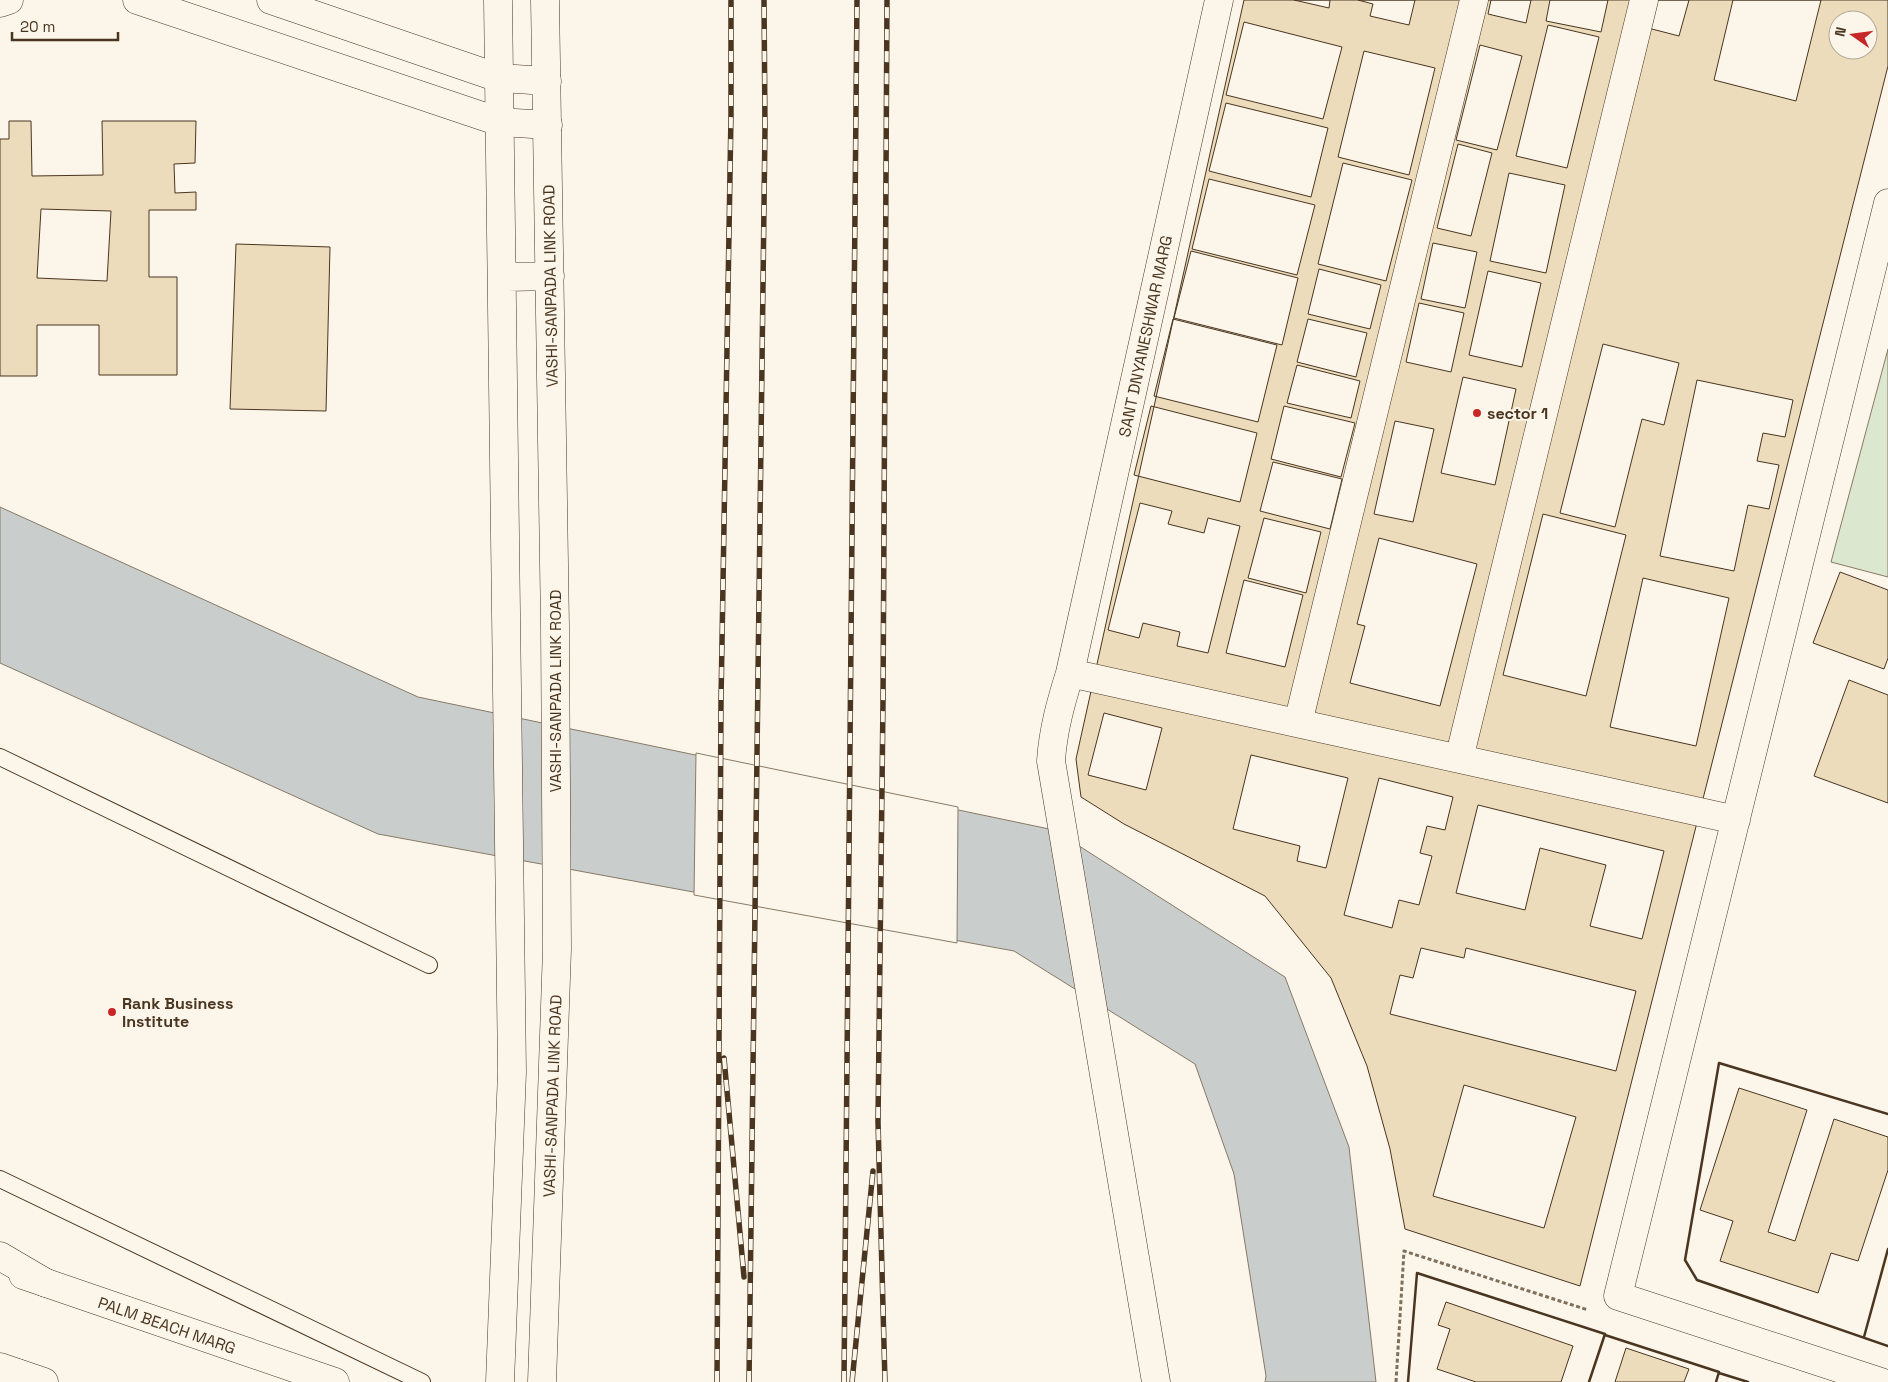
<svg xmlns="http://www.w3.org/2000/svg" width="1888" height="1382" viewBox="0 0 1888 1382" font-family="'Space Grotesk',sans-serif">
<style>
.green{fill:#dce7d0;stroke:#887966}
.water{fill:#c9cecd;stroke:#887966}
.pier{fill:#fbf6e9;stroke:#887966}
.building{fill:#ecdcbc;stroke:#4a3520;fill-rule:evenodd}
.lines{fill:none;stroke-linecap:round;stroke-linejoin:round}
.service-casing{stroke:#4a3520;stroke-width:18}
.minor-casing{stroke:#4a3520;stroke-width:29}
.tertiary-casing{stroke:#4a3520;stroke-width:29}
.secondary-casing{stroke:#4a3520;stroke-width:29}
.primary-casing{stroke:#4a3520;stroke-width:29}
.motorway-casing{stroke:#4a3520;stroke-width:29}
.path{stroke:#7f6f5c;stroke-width:3;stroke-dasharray:4 2.5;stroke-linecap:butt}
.service{stroke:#fbf6e9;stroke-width:16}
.minor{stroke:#fbf6e9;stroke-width:28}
.tertiary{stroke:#fbf6e9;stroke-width:28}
.secondary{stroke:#fbf6e9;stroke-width:28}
.primary{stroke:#fbf6e9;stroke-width:28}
.motorway{stroke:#fbf6e9;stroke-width:28}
.rail-casing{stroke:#4a3520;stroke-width:5.5}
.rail{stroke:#fbf6e9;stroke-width:4;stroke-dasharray:11;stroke-linecap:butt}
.wall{stroke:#4a3520;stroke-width:2.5}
.poi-dot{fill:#c62828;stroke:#fbf6e9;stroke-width:2}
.labels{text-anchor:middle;stroke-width:4;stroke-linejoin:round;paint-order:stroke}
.street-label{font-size:16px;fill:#4a3520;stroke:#fbf6e9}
.poi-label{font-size:16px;font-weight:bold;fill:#4a3520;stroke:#fbf6e9;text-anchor:start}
</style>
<rect width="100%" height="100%" fill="#fbf6e9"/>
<path class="green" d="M1888 349V577L1831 562Z"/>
<path class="water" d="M0 507 418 697 1054 830 1285 977 1349 1147 1376 1382H1265L1266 1376 1234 1174 1195 1064 1014 951 378 834 0 663Z"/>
<path class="pier" d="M696 753 958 807 957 943 694 895Z"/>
<path class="building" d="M1244 0H1888V66L1580 1286 1405 1229 1390 1149 1367 1066 1331 978 1265 896 1124 824 1081 797 1076 759ZM1838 20H1868V50H1838Z
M1294 0H1330L1329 8Z
M1358 0H1415L1409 25 1370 16 1373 4Z
M1491 0H1531L1526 23 1488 14Z
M1550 0H1608L1601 32 1546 21Z
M1656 0H1689L1679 36 1648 28Z
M1733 0H1821L1796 101 1714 80Z
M1244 22 1342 47 1323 119 1226 95Z
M1548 25 1599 37 1567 168 1516 156Z
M1480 45 1522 56 1497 150 1456 140Z
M1364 51 1435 68 1409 175 1338 157Z
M1226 103 1328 128 1311 197 1209 171Z
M9 121H31L32 176 103 175 102 121H196L195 163 174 164 175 193 196 192V210H149V277H177V375H99V325H37V376H0V139H9ZM41 209 111 211 107 281 37 278Z
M1458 144 1492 153 1471 236 1437 228Z
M1343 163 1412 180 1386 281 1318 264Z
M1509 173 1565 185 1546 273 1490 261Z
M1209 179 1315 205 1297 275 1192 249Z
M1433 243 1477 252 1465 308 1421 299Z
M236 244 330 247 326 411 230 409Z
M1191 251 1298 278 1282 345 1174 318Z
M1319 269 1381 285 1370 329 1308 314Z
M1488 271 1541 283 1522 367 1469 355Z
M1419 303 1464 313 1451 372 1406 362Z
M1173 319 1277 345 1258 422 1154 396Z
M1308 319 1367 333 1356 377 1297 362Z
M1603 344 1679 363 1664 425 1642 419 1615 527 1560 513Z
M1297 365 1360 381 1351 418 1287 403Z
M1463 377 1516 389 1495 485 1441 473Z
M1697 380 1793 400 1785 437 1763 433 1757 461 1779 465 1769 509 1748 505 1734 571 1660 556Z
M1151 406 1257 433 1240 502 1134 475Z
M1284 406 1355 423 1341 477 1271 459Z
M1395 421 1434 429 1413 522 1374 514Z
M1273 462 1342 479 1330 529 1260 511Z
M1140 503 1172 511 1168 524 1204 533 1208 518 1240 526 1208 653 1177 646 1180 632 1143 623 1139 638 1108 630Z
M1543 514 1626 535 1586 696 1503 675Z
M1264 518 1321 532 1306 593 1248 578Z
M1379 538 1477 564 1440 706 1350 683 1365 626 1357 624Z
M1840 572 1888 590V658L1884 669 1813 643Z
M1643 578 1729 598 1696 746 1610 727Z
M1244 580 1303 595 1285 667 1226 653Z
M1849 680 1888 695V803L1814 776Z
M1104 713 1162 728 1146 790 1088 775Z
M1251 755 1348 778 1326 868 1297 861 1300 846 1233 829Z
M1379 778 1453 797 1445 830 1427 826 1420 853 1432 856 1419 905 1399 900 1392 928 1344 915Z
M1478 805 1664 851 1642 939 1590 926 1606 865 1540 848 1525 910 1456 893Z
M1421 948 1464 958 1466 948 1636 991 1616 1071 1390 1014 1400 975 1413 978Z
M1464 1085 1576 1117 1544 1228 1433 1196Z
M1739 1088 1807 1110 1768 1232 1795 1241 1834 1119 1888 1137V1170L1858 1261 1831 1253 1818 1293 1720 1261 1733 1221 1700 1210Z
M1446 1302 1573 1346 1561 1382H1476L1437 1369 1450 1329 1438 1325Z
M1626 1348 1689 1369 1684 1382H1615Z"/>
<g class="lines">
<g class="service-casing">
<path id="service" d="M0 757 429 965
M0 1179 422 1382"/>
</g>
<g class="minor-casing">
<path id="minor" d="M1070 673 1736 820
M1298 723 1474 0
M1459 759 1644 0
M1156 1382 1051 761C1053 730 1061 702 1070 673L1219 0
M1881 1382 1618 1296 1888 203"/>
</g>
<g class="tertiary-casing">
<path id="tertiary" d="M137 0 500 122 548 125
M271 0 499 78 547 81
M0 3 9 0"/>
</g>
<g class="secondary-casing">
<path id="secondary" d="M498 0 512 1072 500 1382
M502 277 550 276
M542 1382 557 949 555 626 545 0"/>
</g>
<g class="primary-casing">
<path id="primary" d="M23 1275 335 1382
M0 1367 44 1382"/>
</g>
<g class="motorway-casing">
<path id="motorway" d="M0 1256 46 1283
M0 1370 17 1373"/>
</g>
<path class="path" d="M1396 1382 1404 1251 1588 1310"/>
<use href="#service" class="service"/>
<use href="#minor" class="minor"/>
<use href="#tertiary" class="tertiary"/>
<use href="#secondary" class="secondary"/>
<use href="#primary" class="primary"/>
<use href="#motorway" class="motorway"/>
<g class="rail-casing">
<path id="rail" d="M724 1058 744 1277
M717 1382 721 701 731 115V0
M749 1382 765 128 764 0
M844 1382 857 0
M852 1382 873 1171
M885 1382 878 1122 883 702 887 0"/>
</g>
<use href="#rail" class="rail"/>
<path class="wall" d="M1888 1114 1719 1063 1685 1260 1697 1280 1888 1346
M1605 1335 1719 1372 1716 1382
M1864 1337 1888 1249
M1719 1373 1748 1382
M1408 1382 1417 1273 1605 1334 1589 1382"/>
</g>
<g class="poi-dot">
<circle cx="1477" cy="413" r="5"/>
<circle cx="112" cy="1012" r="5"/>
</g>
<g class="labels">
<g class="street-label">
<text transform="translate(550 286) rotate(-91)" y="6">VASHI-SANPADA LINK ROAD</text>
<text transform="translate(1145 336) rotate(-78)" y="6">SANT DNYANESHWAR MARG</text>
<text transform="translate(555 691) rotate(-90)" y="6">VASHI-SANPADA LINK ROAD</text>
<text transform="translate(552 1096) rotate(-88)" y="6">VASHI-SANPADA LINK ROAD</text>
<text transform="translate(167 1325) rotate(19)" y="6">PALM BEACH MARG</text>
</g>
<g class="poi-label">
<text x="1487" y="419">sector 1</text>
<text x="122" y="1009">Rank Business<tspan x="122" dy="18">Institute</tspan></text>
</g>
</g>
<g transform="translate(1853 35) rotate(284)"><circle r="24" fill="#fbf6e9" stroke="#b4a999"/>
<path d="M0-4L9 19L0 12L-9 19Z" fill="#c62828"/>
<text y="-8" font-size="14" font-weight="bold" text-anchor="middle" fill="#4a3520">N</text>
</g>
<path d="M12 32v8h106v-8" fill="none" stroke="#4a3520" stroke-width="2.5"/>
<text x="20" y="32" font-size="15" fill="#4a3520" stroke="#fbf6e9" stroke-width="4" paint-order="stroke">20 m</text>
</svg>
